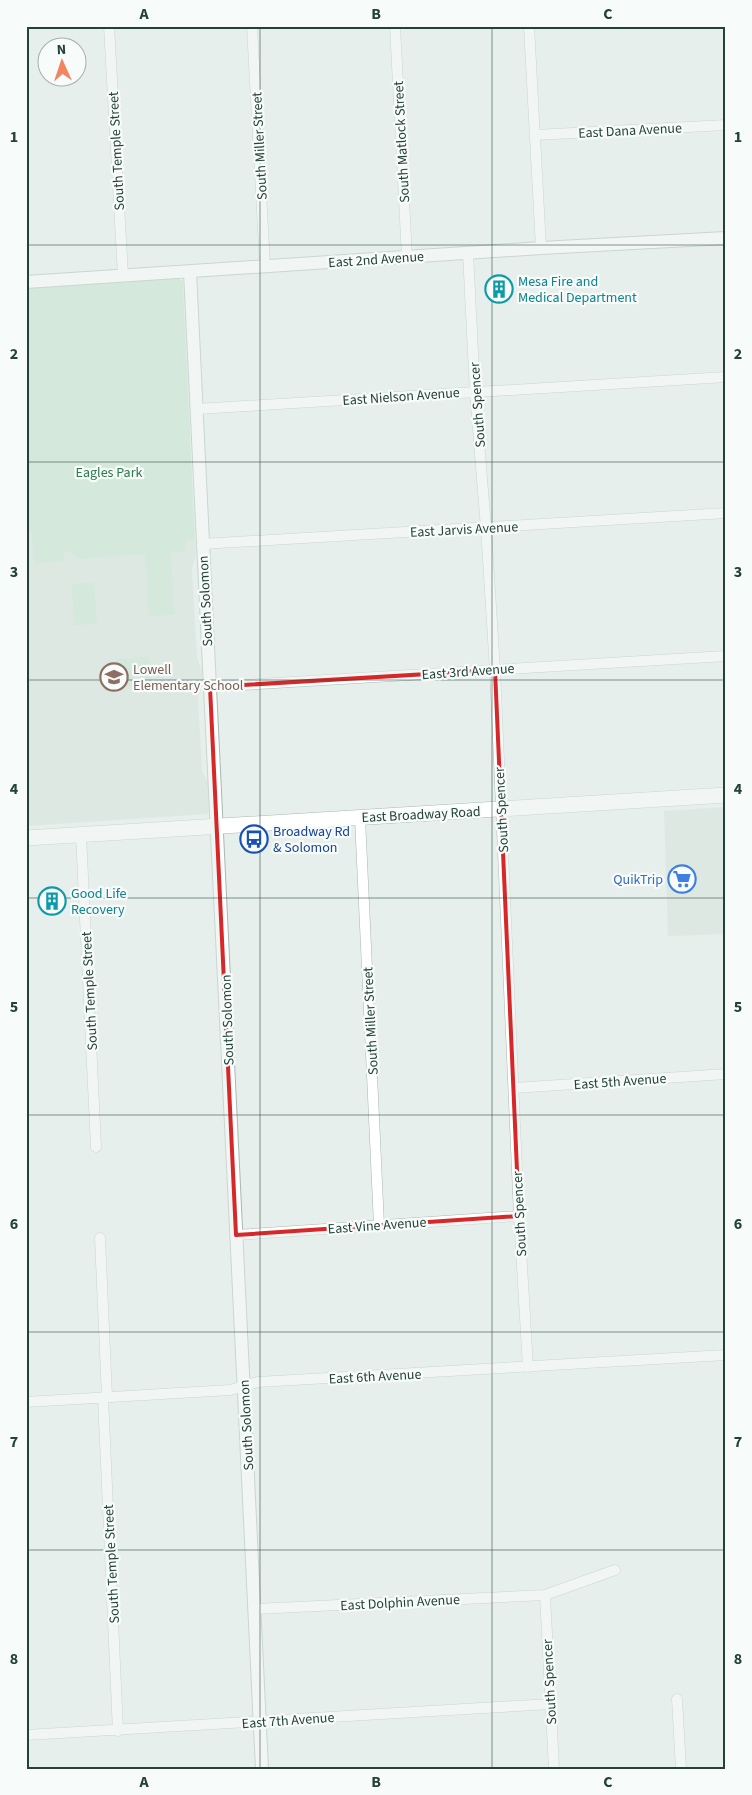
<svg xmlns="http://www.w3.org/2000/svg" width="752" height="1795" viewBox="0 0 752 1795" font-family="'Source Sans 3',sans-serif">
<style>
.built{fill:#d4dfda}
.green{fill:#bfe0c8}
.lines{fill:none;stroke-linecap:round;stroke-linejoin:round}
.minor-casing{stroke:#a8b8b2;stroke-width:11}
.tertiary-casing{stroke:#a8b8b2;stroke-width:14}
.secondary-casing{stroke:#a4bbb3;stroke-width:16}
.minor{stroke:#fff;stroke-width:10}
.tertiary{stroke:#fff;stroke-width:12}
.secondary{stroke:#fff;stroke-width:15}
.marked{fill:none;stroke:#d62828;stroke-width:4;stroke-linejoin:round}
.grid{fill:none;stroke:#24423a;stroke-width:1;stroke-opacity:0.55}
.labels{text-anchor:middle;stroke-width:4.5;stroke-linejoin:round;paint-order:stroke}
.street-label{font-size:14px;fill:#24423a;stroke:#f7fbf9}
.culture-label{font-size:14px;fill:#0d838f;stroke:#f7fbf9;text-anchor:start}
.park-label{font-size:14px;fill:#2d7a4b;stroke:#f7fbf9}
.education-label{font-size:14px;fill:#785e54;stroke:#f7fbf9;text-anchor:start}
.transit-label{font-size:14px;fill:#164399;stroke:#f7fbf9;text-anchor:start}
.shop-label{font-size:14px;fill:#366cbe;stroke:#f7fbf9;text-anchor:end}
.neatline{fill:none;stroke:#24423a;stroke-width:2}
.grid-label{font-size:16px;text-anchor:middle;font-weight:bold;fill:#24423a}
</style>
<rect width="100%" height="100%" fill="#e6efeb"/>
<path class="built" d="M26 528 32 534 44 537 80 559 186 545V540L195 539 196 556 192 569 197 658 202 671V684L198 699 202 771 208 782 209 811 207 814 26 826Z
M726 807V934L668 936 664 811Z"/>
<path class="green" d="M177 278 183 281V285L195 539 186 540V551L171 553 174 615 148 616 145 554 80 559 65 550 63 561 34 563 32 539 43 538 48 540 44 537 32 538V534L26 528V287Z
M94 582 97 624 74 625 72 584Z
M149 657 151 686 118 688 116 659Z"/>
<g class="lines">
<g class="minor-casing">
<path id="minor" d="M109 26 123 276
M252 26 265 266
M395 26 407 257
M529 26 541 248
M535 135 726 125
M468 253 475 392 486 528 495 670 519 1216 528 1367
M196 409 726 377
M202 544 726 513
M210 687 726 656
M360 818 379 1225
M81 835 96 1147
M514 1088 726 1074
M236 1235 519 1216
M100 1238 107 1397
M103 1397 118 1731
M26 1402 230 1390 258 1382 726 1355
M545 1595 554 1769
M255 1609 545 1595 615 1570
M677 1699 681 1769
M26 1735 550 1704"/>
</g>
<g class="tertiary-casing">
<path id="tertiary" d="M190 272 262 1769
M26 282 541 248 726 238"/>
</g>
<g class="secondary-casing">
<path id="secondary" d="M26 838 726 795"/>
</g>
<use href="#minor" class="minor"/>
<use href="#tertiary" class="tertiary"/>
<use href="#secondary" class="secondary"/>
</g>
<path d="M0 0H752V1795H0ZM495 670 519 1216 236 1235 210 687Z" fill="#e6efeb" fill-opacity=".55" fill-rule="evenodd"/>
<path class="marked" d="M495 670 519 1216 236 1235 210 687Z"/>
<path class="grid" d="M260 26V1769M492 26V1769M26 245H726M26 462H726M26 680H726M26 898H726M26 1115H726M26 1332H726M26 1550H726"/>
<defs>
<g id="building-ring" transform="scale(1.4375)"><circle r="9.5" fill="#f7fbf9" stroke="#0f9aa8" stroke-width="1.5"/><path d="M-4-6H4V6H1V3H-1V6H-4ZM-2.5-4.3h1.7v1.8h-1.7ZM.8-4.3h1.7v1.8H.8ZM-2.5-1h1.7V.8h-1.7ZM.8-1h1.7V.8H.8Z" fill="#0f9aa8"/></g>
<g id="school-ring" transform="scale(1.4375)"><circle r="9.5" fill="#f7fbf9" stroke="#8d6e63" stroke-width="1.5"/><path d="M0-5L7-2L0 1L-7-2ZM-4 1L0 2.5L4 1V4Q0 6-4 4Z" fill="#8d6e63"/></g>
<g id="bus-ring" transform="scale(1.4375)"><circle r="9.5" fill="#f7fbf9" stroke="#1a4fb4" stroke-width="1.5"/><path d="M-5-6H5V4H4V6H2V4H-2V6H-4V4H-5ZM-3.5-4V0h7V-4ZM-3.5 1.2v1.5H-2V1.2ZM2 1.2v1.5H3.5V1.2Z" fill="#1a4fb4"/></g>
<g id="supermarket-ring" transform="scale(1.4375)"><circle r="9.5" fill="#f7fbf9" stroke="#3f7fe0" stroke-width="1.5"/><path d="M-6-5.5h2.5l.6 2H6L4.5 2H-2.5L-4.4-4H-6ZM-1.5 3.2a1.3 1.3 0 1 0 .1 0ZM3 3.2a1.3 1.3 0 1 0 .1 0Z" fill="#3f7fe0"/></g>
</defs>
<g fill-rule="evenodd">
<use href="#building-ring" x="499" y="289"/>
<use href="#school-ring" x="114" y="677"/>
<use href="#bus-ring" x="254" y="839"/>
<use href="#supermarket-ring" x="682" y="879"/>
<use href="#building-ring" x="52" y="901"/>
</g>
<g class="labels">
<g class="street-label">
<text transform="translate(630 130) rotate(-3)" y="5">East Dana Avenue</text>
<text transform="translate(401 142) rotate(-93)" y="5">South Matlock Street</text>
<text transform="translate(259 146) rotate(-93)" y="5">South Miller Street</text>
<text transform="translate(116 151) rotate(-93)" y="5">South Temple Street</text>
<text transform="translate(376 259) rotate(-4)" y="5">East 2nd Avenue</text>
<text transform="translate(401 396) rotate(-4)" y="5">East Nielson Avenue</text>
<text transform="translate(477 405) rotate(-94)" y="5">South Spencer</text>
<text transform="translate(464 529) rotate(-3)" y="5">East Jarvis Avenue</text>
<text transform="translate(205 601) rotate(-93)" y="5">South Solomon</text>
<text transform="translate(468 671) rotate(-4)" y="5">East 3rd Avenue</text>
<text transform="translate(501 810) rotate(-93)" y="5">South Spencer</text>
<text transform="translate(421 814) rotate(-3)" y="5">East Broadway Road</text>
<text transform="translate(89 991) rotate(-93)" y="5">South Temple Street</text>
<text transform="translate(227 1020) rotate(-92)" y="5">South Solomon</text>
<text transform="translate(370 1021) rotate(-93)" y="5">South Miller Street</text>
<text transform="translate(620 1081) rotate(-4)" y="5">East 5th Avenue</text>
<text transform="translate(519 1214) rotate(-93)" y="5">South Spencer</text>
<text transform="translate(377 1225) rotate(-4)" y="5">East Vine Avenue</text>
<text transform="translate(375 1376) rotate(-3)" y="5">East 6th Avenue</text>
<text transform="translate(246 1425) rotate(-93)" y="5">South Solomon</text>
<text transform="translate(111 1564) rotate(-93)" y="5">South Temple Street</text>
<text transform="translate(400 1602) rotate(-3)" y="5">East Dolphin Avenue</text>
<text transform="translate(549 1682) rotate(-93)" y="5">South Spencer</text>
<text transform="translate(288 1720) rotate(-4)" y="5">East 7th Avenue</text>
</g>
<g class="culture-label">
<text x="518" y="286">Mesa Fire and<tspan x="518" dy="16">Medical Department</tspan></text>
<text x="71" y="898">Good Life<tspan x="71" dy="16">Recovery</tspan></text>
</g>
<g class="park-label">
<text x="109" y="477">Eagles Park</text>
</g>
<g class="education-label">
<text x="133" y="674">Lowell<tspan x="133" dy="16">Elementary School</tspan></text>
</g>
<g class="transit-label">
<text x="273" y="836">Broadway Rd<tspan x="273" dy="16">&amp; Solomon</tspan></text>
</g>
<g class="shop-label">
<text x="663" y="884">QuikTrip</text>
</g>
</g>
<rect width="752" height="1795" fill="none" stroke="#f7fbf9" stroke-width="55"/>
<g transform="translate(62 62) rotate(357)"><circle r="24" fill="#f7fbf9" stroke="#a3b1ad"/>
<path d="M0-4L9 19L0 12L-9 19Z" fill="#f4845f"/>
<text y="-8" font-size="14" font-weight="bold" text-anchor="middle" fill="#24423a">N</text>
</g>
<rect x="28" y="28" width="696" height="1740" class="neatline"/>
<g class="grid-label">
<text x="144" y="19">A</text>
<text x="376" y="19">B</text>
<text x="608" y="19">C</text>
<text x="14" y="142">1</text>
<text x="738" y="142">1</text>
<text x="14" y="359">2</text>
<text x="738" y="359">2</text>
<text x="14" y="577">3</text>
<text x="738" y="577">3</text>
<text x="14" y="794">4</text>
<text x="738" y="794">4</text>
<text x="14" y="1012">5</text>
<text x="738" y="1012">5</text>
<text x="14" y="1229">6</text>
<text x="738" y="1229">6</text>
<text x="14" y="1447">7</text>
<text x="738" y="1447">7</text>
<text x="14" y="1664">8</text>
<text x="738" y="1664">8</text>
<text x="144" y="1787">A</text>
<text x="376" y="1787">B</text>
<text x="608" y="1787">C</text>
</g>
</svg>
